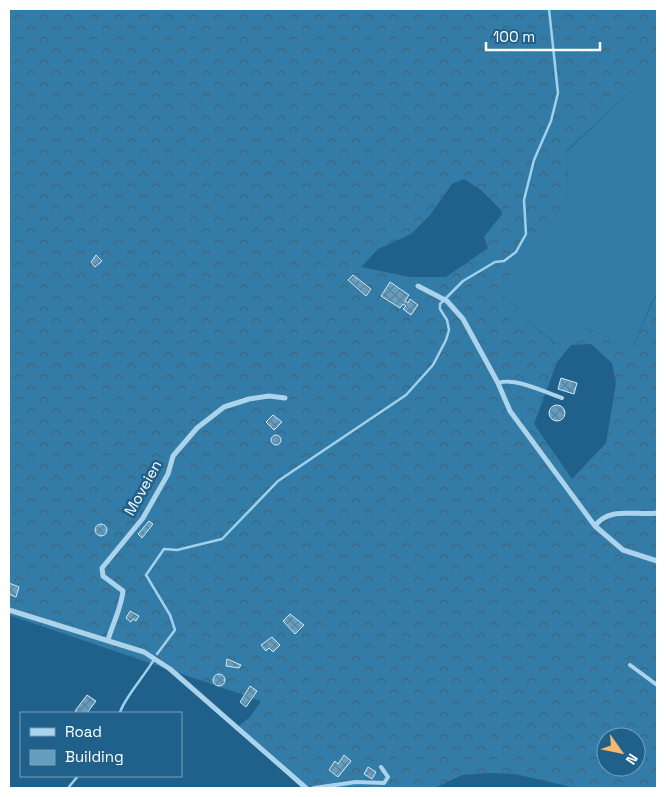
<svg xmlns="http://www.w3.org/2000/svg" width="666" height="797" viewBox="0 0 666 797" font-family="'Space Grotesk',sans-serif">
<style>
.grass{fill:#337ca7}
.forest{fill:url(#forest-crowns);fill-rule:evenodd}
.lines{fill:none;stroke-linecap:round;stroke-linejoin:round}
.stream{stroke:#9ed1ed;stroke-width:2.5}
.building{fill:url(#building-cross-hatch);stroke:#cfe9f8}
.service{stroke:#abd3eb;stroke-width:4}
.minor{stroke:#abd3eb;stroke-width:5}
.labels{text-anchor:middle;stroke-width:5;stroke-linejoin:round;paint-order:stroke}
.street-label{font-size:15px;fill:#fff;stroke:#1f618a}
</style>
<defs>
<pattern id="forest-crowns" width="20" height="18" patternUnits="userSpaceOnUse" patternTransform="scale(1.25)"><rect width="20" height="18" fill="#337ca7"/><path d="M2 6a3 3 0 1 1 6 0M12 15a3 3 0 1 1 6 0" fill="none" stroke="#40647a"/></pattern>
<pattern id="building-cross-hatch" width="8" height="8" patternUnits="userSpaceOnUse" patternTransform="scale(1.25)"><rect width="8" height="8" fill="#659dbe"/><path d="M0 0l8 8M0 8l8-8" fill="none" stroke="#5c8196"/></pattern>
</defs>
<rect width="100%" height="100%" fill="#1f618a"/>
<path class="grass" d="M657 67V293L652 302 631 350 588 328 557 344 527 321 520 310 499 292 514 264 536 245 568 193 567 151Z"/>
<path class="forest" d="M9 9H657V67L567 150 568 193 536 245 514 264 499 292 520 310 527 321 556 344 588 328 631 350 657 293V788H576L515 774 490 773 462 775 434 788H306L235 729 250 717 261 701 9 615ZM464 179 481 190 501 210 502 214 484 237 488 248 446 277H410L361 267 378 249 411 234 430 215 452 184ZM591 344 612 363 616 383 606 443 572 479 534 424 557 362 571 345ZM606 737H636V767H606Z"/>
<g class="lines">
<path class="stream" d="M157 654 175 630 170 615 146 575 164 549 177 550 222 539 278 481 406 395 433 365 446 340 449 330 447 320 440 309V304L463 281 495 262 504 261 516 252 526 234 524 200 534 160 551 121 558 93 549 9
M120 713C122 701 145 675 153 661
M68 788 78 776"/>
</g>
<path class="building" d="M96 255 102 261 95 267 91 262Z
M353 275 371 289 366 296 348 280Z
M390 282 409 295 405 301 408 303 410 299 418 305 411 315 403 309 406 306 403 304 400 308 381 296Z
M561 378 577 383 574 394 558 389Z
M549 413a8 8 0 1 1 16 0a8 8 0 1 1-16 0Z
M273 415 282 422 274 430 266 422Z
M271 440a5 5 0 1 1 10 0a5 5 0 1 1-10 0Z
M149 521 153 524 142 538 138 534Z
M95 530a6 6 0 1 1 12 0a6 6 0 1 1-12 0Z
M9 583 19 587 16 597 9 594Z
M130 611 139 616 136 621 133 619 131 622 126 618Z
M290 614 304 625 295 634 283 621Z
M272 637 280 645 273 652 269 648 266 651 261 645Z
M227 659 241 665 239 668 226 666Z
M213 680a6 6 0 1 1 12 0a6 6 0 1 1-12 0Z
M250 686 257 691 246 707 240 702Z
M87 695 96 701 87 713H78L75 711Z
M344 755 351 761 338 777 329 770 335 761 338 764Z
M368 767 376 772 372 779 364 774Z"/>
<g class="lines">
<path class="service" d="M498 383C515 377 544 392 562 398
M630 665 657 685
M314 788 356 782 384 783 388 777 381 767"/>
<path class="minor" d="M418 286 447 301 463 319 498 383 510 411 595 526 623 550 657 561
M595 526C609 506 636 516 657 513
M9 610 144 652 170 669 306 788
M108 640C113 623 121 609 123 591L103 576 102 568 143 518 168 474 173 456 197 428 224 407 249 399 269 396 285 398"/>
</g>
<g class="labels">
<g class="street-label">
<text transform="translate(143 488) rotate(-61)" y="5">Moveien</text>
</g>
</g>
<rect width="666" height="797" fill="none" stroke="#ffffff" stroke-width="20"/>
<rect x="20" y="712" width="162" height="65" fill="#1f618a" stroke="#79a0b9"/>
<rect x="30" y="728" width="25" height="8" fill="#abd3eb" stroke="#79a0b9"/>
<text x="65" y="737" font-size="15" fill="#ffffff">Road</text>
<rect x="30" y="750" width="25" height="15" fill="#659dbe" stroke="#79a0b9"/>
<text x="65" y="762" font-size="15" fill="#ffffff">Building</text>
<g transform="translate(621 752) rotate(123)"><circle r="24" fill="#1f618a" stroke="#79a0b9"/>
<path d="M0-4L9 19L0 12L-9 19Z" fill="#f9b76a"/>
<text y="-8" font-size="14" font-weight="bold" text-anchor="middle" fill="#ffffff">N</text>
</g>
<path d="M486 42v8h114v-8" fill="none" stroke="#ffffff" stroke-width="2.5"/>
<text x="493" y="42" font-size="15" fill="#ffffff" stroke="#1f618a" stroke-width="4" paint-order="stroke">100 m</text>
</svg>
